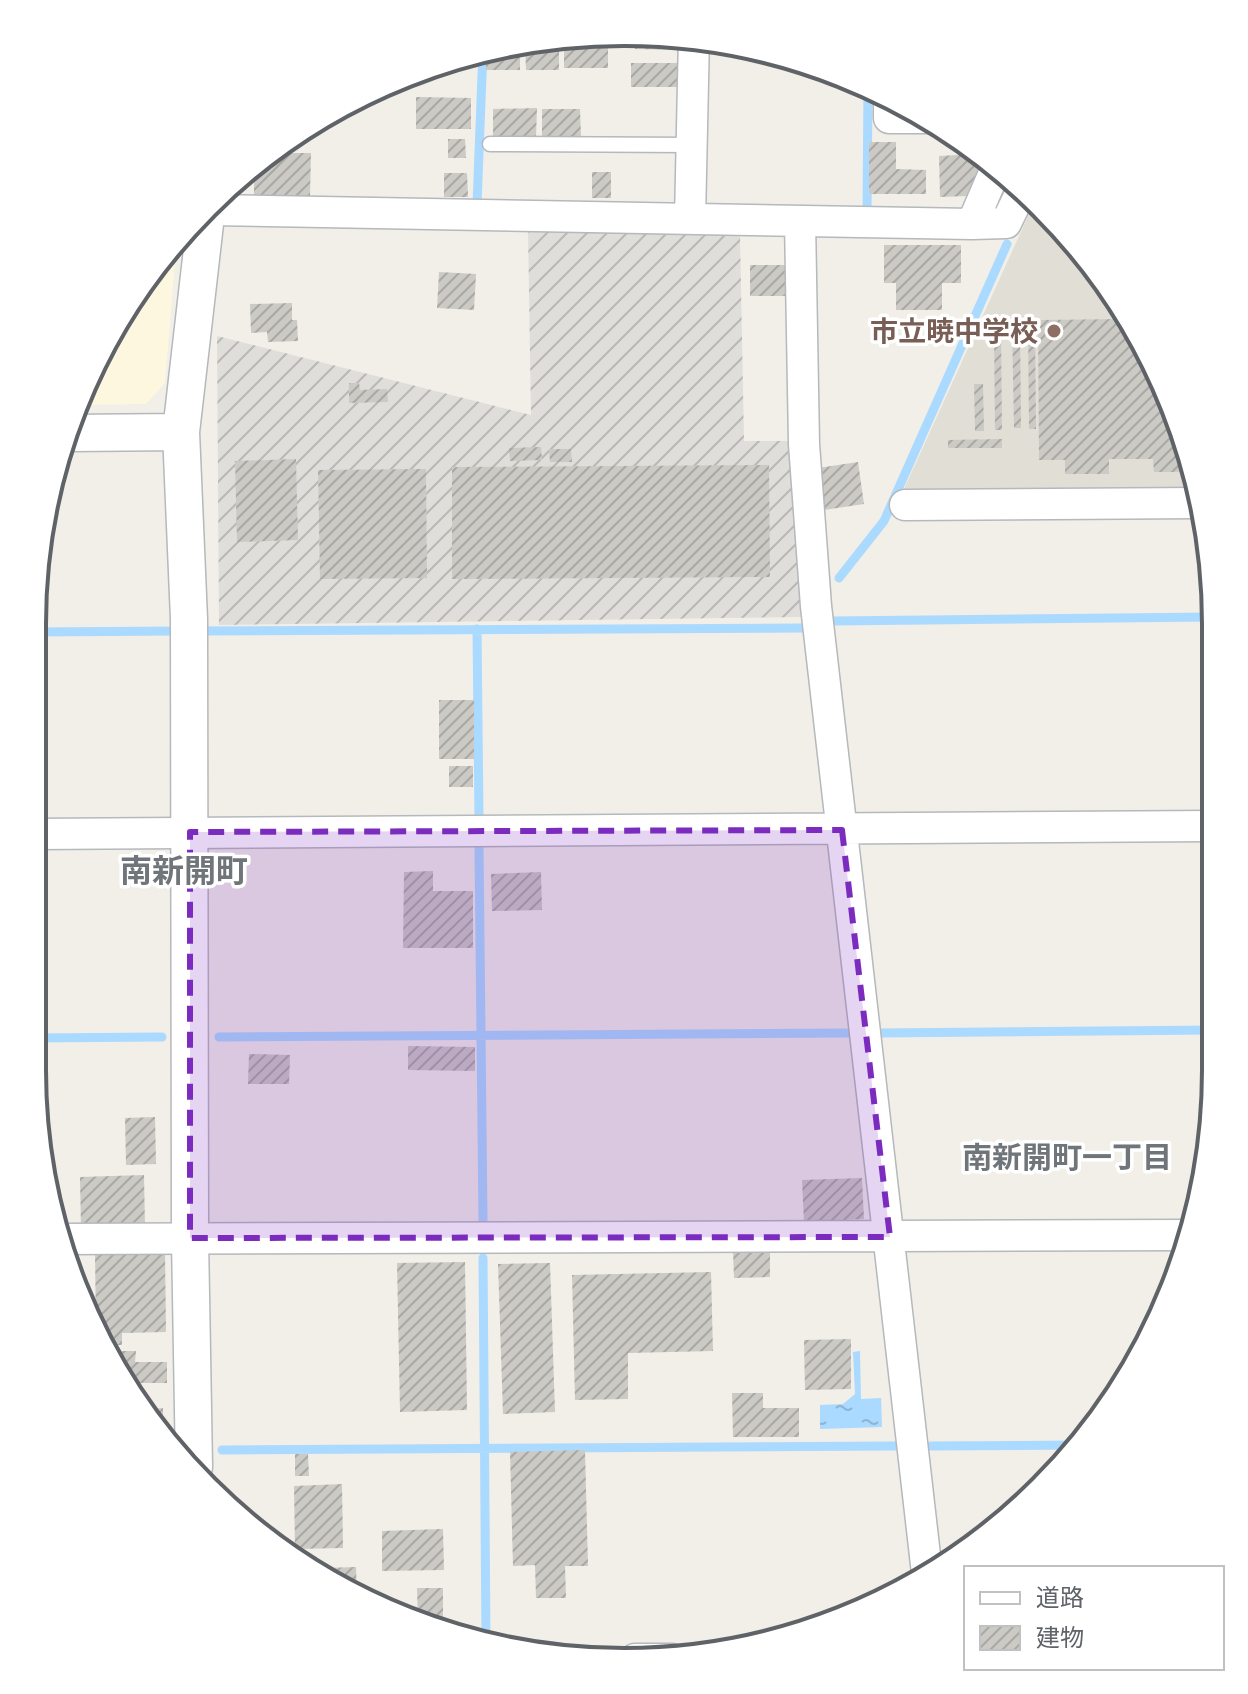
<svg xmlns="http://www.w3.org/2000/svg" width="1248" height="1694" viewBox="0 0 1248 1694" font-family="Commissioner,'Noto Sans JP',sans-serif">
<style>
.commercial{fill:#fef7e0}
.industrial{fill:url(#industrial-furrows)}
.education{fill:#e1ded6}
.water{fill:url(#water-ripples)}
.lines{fill:none;stroke-linecap:round;stroke-linejoin:round}
.stream{stroke:#aadaff;stroke-width:9}
.building{fill:url(#building-hatch)}
.service-casing{stroke:#b5b8bc;stroke-width:17}
.minor-casing{stroke:#b5b8bc;stroke-width:33}
.tertiary-casing{stroke:#b5b8bc;stroke-width:39}
.service{stroke:#fff;stroke-width:14}
.minor{stroke:#fff;stroke-width:30}
.tertiary{stroke:#fff;stroke-width:36}
.marked{fill:#7b2cbf;fill-opacity:0.2;stroke:#7b2cbf;stroke-width:6;stroke-dasharray:16 10;stroke-linejoin:round}
.education-dot{fill:#8d6e63;stroke:#fff;stroke-width:3}
.labels{text-anchor:middle;stroke-width:7;stroke-linejoin:round;paint-order:stroke}
.education-label{font-size:28px;font-weight:bold;fill:#785e54;stroke:#fff;text-anchor:end}
.neighbourhood-label{font-size:30px;font-weight:bold;fill:#70757a;stroke:#fff}
.quarter-label{font-size:32px;font-weight:bold;fill:#70757a;stroke:#fff}
.rim{fill:none;stroke:#5f6368;stroke-width:4}
</style>
<defs>
<pattern id="industrial-furrows" width="10" height="10" patternUnits="userSpaceOnUse" patternTransform="scale(2)"><rect width="10" height="10" fill="#e0deda"/><path d="M-1 1l2-2M0 10L10 0M9 11l2-2" fill="none" stroke="#b9b8b5"/></pattern>
<pattern id="water-ripples" width="26" height="14" patternUnits="userSpaceOnUse" patternTransform="scale(2)"><rect width="26" height="14" fill="#aadaff"/><path d="M2 4q2-2 4 0t4 0M15 11q2-2 4 0t4 0" fill="none" stroke="#8eb4d2"/></pattern>
<pattern id="building-hatch" width="6" height="6" patternUnits="userSpaceOnUse" patternTransform="scale(2)"><rect width="6" height="6" fill="#cccac5"/><path d="M-1 1l2-2M0 6l6-6M5 7l2-2" fill="none" stroke="#a9a8a4"/></pattern>
</defs>
<rect width="100%" height="100%" fill="#f1efe8"/>
<path class="commercial" d="M176 247 165 383 146 404 82 405 132 295Z"/>
<path class="industrial" d="M528 231 740 235 744 441H789L806 617 219 625 217 336 531 415Z"/>
<path class="education" d="M1035 201 1094 264 1171 398 1198 497 899 500Z"/>
<path class="water" d="M860 1351 861 1399 881 1398 882 1427 820 1429V1405L843 1404 855 1394 853 1352Z"/>
<g class="lines">
<path class="stream" d="M477 204 483 50
M867 209 868 88
M839 578 884 521 1007 244
M833 621 1211 617
M477 629 479 818
M197 631 804 628
M33 632 182 631
M479 848 483 1220
M877 1033 1214 1030
M219 1037 850 1033
M32 1038 162 1037
M483 1258 486 1641
M931 1446 1080 1445
M222 1450 896 1446"/>
</g>
<path class="building" d="M586 33 608 34V68H564V37Z
M635 35 679 36 678 50 635 49Z
M559 38V70H526L525 43Z
M520 44V70H486V50Z
M631 63H677V87H631Z
M416 97 471 98V129H416Z
M537 108 536 137H493V109Z
M542 109H580L581 137 542 138Z
M448 139H465L466 158H448Z
M958 140 987 159 968 196 940 197 939 156 958 155Z
M869 142H896V169L926 170V194H869Z
M265 153H311L310 197H254V165Z
M592 172H611V198H592Z
M444 173H467L468 197H444Z
M884 245H961V283H942V310H896V283H884Z
M750 265H791V296H750Z
M439 272 476 274 474 310 437 308Z
M292 303V320H297L298 341 268 342 267 332 251 333 250 304Z
M1126 319 1171 398 1191 472H1154L1153 459H1109V474H1065V460H1039L1038 320Z
M1028 324H1035L1036 429H1029Z
M1012 325H1020L1021 428H1014Z
M994 330H1001L1002 430H995Z
M349 383H359L360 390 387 389 388 402 349 403Z
M974 384H983L984 431H975Z
M1002 439V448H948V440Z
M541 447 542 460 510 461 509 448Z
M549 449H571L572 462H550Z
M296 459 298 540 237 542 235 461Z
M858 462 864 504 824 510 818 468Z
M769 465 770 577 452 579V467Z
M426 469 427 578 320 579 318 470Z
M439 700H474V759H439Z
M449 766H473V787H449Z
M433 871V891H473V948H403L404 872Z
M541 872 542 910 492 911 491 874Z
M408 1046 475 1047V1071L408 1070Z
M249 1054 290 1055 289 1084H248Z
M155 1117 156 1164 126 1165 125 1118Z
M144 1175 145 1227 81 1229 80 1177Z
M862 1178 864 1219 804 1222 802 1180Z
M770 1250V1277L734 1278 733 1251Z
M165 1251 166 1332 122 1333V1345H103L96 1329 95 1253Z
M465 1262 467 1410 400 1412 397 1263Z
M550 1263 555 1412 503 1414 498 1264Z
M711 1272 713 1351 628 1353V1399L575 1400 572 1275Z
M851 1339V1389L805 1390 804 1340Z
M109 1351H136L135 1362H167V1383H125L112 1366Z
M732 1393H763V1408H799V1437H733Z
M163 1408V1429L146 1409Z
M585 1450 588 1566H565L566 1598H536L535 1565 513 1566 510 1452Z
M295 1454H308L309 1476H295Z
M342 1484 343 1548 295 1549 294 1486Z
M443 1529 444 1570 382 1571V1531Z
M356 1567 357 1597 323 1575V1568Z
M417 1588H443V1620H418Z
M399 1600 400 1614 376 1605 375 1601Z"/>
<g class="lines">
<g class="service-casing">
<path id="service" d="M469 53H470
M490 144 692 145"/>
</g>
<g class="minor-casing">
<path id="minor" d="M889 97V118H930
M211 210 972 224 997 166
M690 219 694 37
M800 221 804 444 816 606 927 1573
M972 224 1006 223 1023 188
M905 505 1199 503
M33 834 1213 826
M59 1239 1191 1235
M635 1659H672"/>
</g>
<g class="tertiary-casing">
<path id="tertiary" d="M69 433 181 432
M194 1467 190 1238 189 619 181 432 206 215"/>
</g>
<use href="#service" class="service"/>
<use href="#minor" class="minor"/>
<use href="#tertiary" class="tertiary"/>
</g>
<path class="marked" d="M842 830 890 1237 190 1238V832Z"/>
<circle class="education-dot" cx="1054" cy="331" r="8"/>
<g class="labels">
<g class="education-label">
<text x="1038" y="341">市立暁中学校</text>
</g>
<g class="neighbourhood-label">
<text x="1067" y="1168">南新開町一丁目</text>
</g>
<g class="quarter-label">
<text x="184" y="882">南新開町</text>
</g>
</g>
<path d="M0 0H1248V1694H0ZM624 46H624A578 578 0 0 1 1202 624V1070A578 578 0 0 1 624 1648H624A578 578 0 0 1 46 1070V624A578 578 0 0 1 624 46Z" fill="#fff" fill-rule="evenodd"/>
<path class="rim" d="M624 46H624A578 578 0 0 1 1202 624V1070A578 578 0 0 1 624 1648H624A578 578 0 0 1 46 1070V624A578 578 0 0 1 624 46Z"/>
<rect x="964" y="1566" width="260" height="104" fill="#ffffff" stroke="#bfc1c3" stroke-width="2"/>
<rect x="980" y="1592" width="40" height="12" fill="#ffffff" stroke="#bfc1c3" stroke-width="2"/>
<text x="1036" y="1606" font-size="24" fill="#5f6368">道路</text>
<rect x="980" y="1626" width="40" height="24" fill="url(#building-hatch)" stroke="#bfc1c3" stroke-width="2"/>
<text x="1036" y="1646" font-size="24" fill="#5f6368">建物</text>
</svg>
